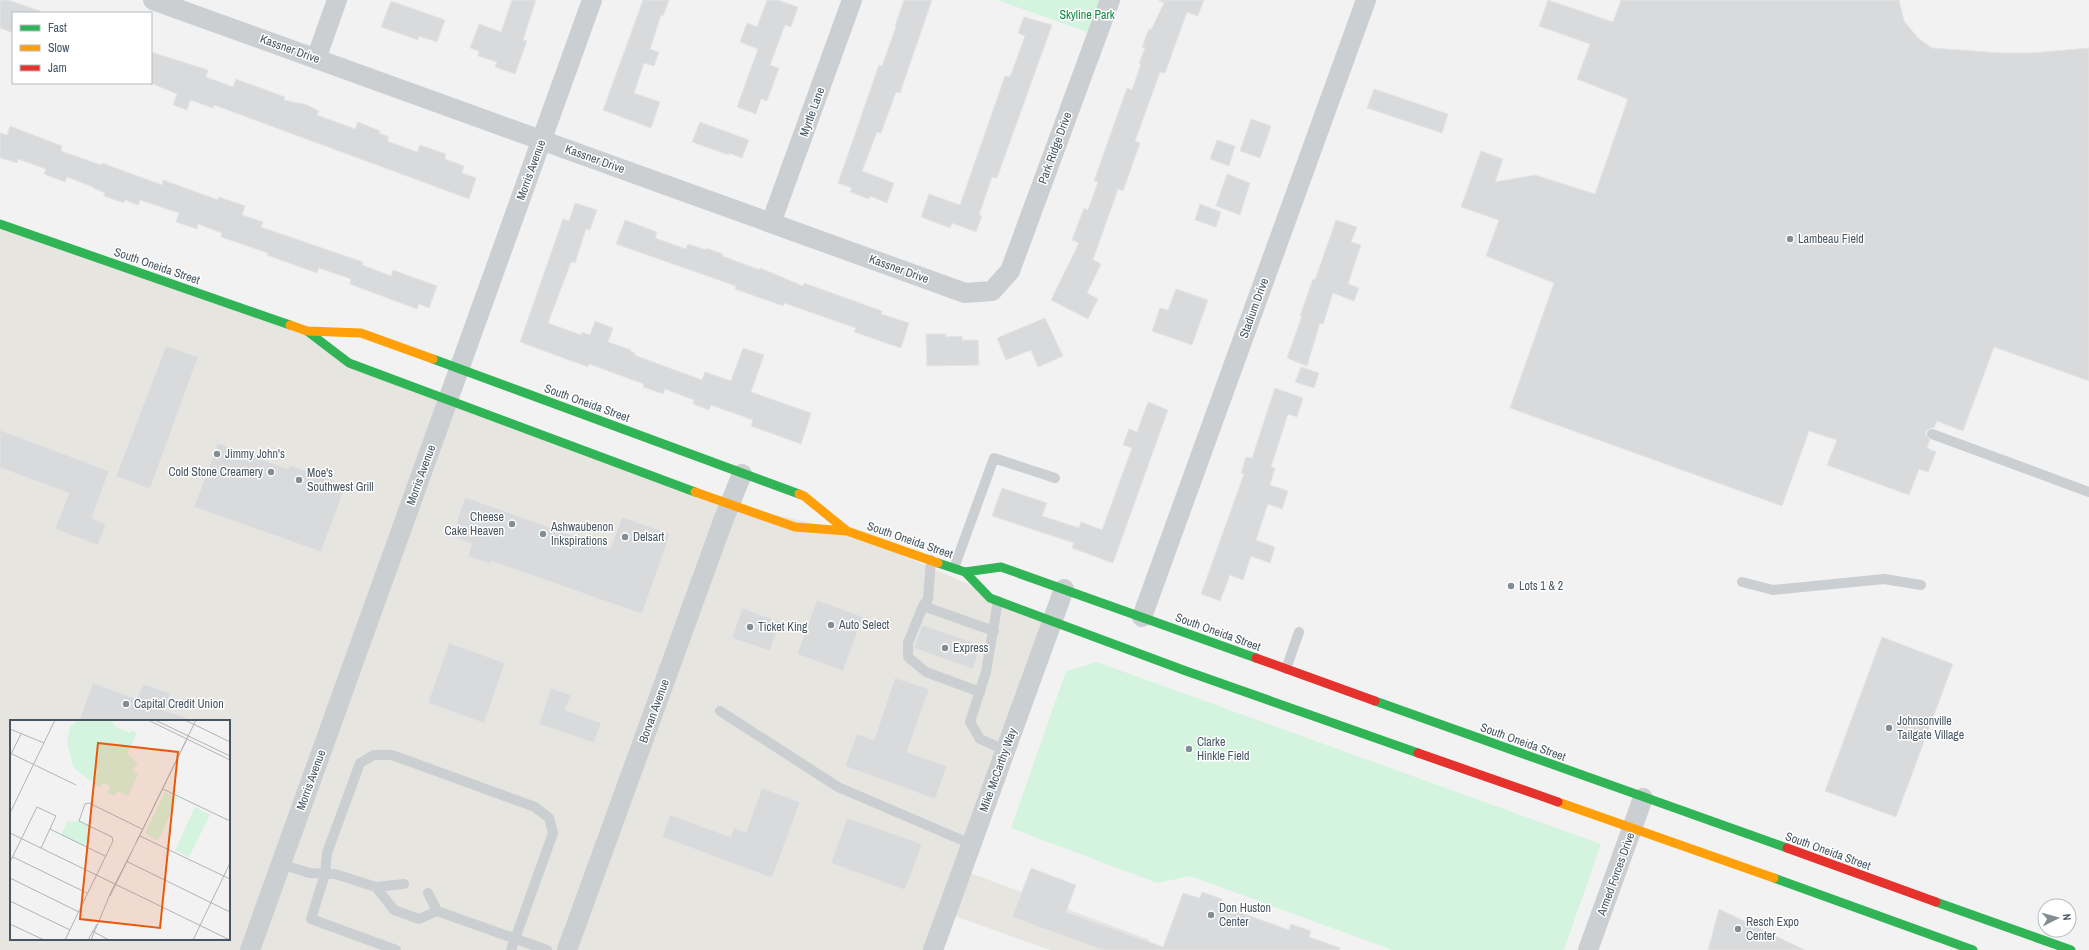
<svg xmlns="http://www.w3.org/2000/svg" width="2089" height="950" viewBox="0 0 2089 950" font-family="'Archivo Narrow',sans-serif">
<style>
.commercial{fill:#e7e5e0;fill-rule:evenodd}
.green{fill:#d5f4df}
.building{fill:#d9dadb;stroke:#e4e4e5}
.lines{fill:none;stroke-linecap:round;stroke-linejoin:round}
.lane{stroke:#cbcfd2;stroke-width:10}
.street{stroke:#cbcfd2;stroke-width:20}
.fast{stroke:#30b455;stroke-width:9}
.slow{stroke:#ff9f0a;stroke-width:9}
.jam{stroke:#e5322d;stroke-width:9}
.poi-dot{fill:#838d94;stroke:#fff;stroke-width:1.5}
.labels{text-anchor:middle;stroke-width:3;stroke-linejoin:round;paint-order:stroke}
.park-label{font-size:12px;fill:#0d8842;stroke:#fff}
.street-label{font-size:12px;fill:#475662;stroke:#fff}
.poi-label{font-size:12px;fill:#475662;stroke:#fff;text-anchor:start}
.inset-road{fill:none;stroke:#aeb4b8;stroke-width:1}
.view{fill:#e8590c;fill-opacity:0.15;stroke:#e8590c;stroke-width:2}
.inset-edge{fill:none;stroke:#475662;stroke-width:2}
</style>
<rect width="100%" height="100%" fill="#f3f2f2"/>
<path class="commercial" d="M0 224 307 331 349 363 730 505 847 531 1053 621 962 870 1150 940 1147 950H1050L946 913 933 950H0ZM11 721H229V939H11Z"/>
<path class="green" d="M997 0H1110L1096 35Z
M1097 662 1601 844 1564 950H1392L1190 876 1157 883 1011 828 1066 671Z"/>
<path class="building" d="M0 0H8L40 11 39 13H13V33L0 28Z
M512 0H536L523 40 527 41 515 74 495 67 497 62 478 56 479 51 470 48 479 24 501 32Z
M643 0H669L663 16 661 15 650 49 659 52 654 66 644 63 634 93 660 102 651 128 603 110Z
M767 0H778L798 7 791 27 785 25 770 65 779 68 767 101 761 99 756 114 737 107 758 49 740 42 747 23 757 27Z
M904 0H932L900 93 896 92 881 133 877 132 862 171 894 183 887 203 870 196 869 199 850 192 852 188 838 183 879 65 882 66 896 27 895 26Z
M1158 0H1204L1198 16 1187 12 1165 73 1160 72 1135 141 1140 143 1123 191 1118 189 1093 260 1101 264 1087 293 1098 299 1088 319 1051 300 1079 243 1072 240 1084 208 1088 210 1098 182 1094 181 1127 88 1132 90 1141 64H1139L1145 48 1142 47 1149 29 1151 30 1164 3Z
M1548 0 1613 22 1621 0H1899L1904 21 1918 38 1932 48 2002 53H2031L2089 48V381L1994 347 1963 431 1937 421 1934 428H1931L1926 431V435L1930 440 1927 448 1936 452 1928 472 1919 469 1909 495 1827 465 1837 440 1809 431 1782 506 1510 408 1554 283 1486 256 1499 220 1461 207 1481 151 1503 159 1495 182 1535 175 1595 194 1628 99 1577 79 1590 44 1539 26Z
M391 1 445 20 437 42 419 36 418 40 381 27Z
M1024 17 1052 25 997 178 992 177 979 215 982 216 976 232 952 223 950 228 921 217 929 194 960 205 1005 76 1010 77 1025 36 1018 33Z
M151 52 208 70 206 77 233 87 236 79 285 97 284 100 307 105 319 111 317 115 355 129 358 122 380 131 379 133 389 137 387 141 417 152 420 145 446 154 445 159 464 166 462 173 476 178 469 199 214 105 213 108 190 100 187 110 173 105 177 94 151 83Z
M1374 89 1448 114 1442 133 1367 108Z
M1251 119 1271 126 1260 158 1240 151Z
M700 122 749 140 742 158 729 153V155L692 142Z
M10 126 62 146 61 151 101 165 102 163 162 185 163 180 218 200 219 197 245 206 242 215 263 222 261 227 363 262 362 265 391 276 393 270 437 286 429 308 419 304 417 309 350 284 351 279 319 268 317 273 267 255 268 253 221 237 222 233 198 224 197 229 176 222 179 213 140 200 138 205 125 200 124 203 104 196 105 193 93 188V187L67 177 65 182 44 174 46 169 18 159 17 163 0 158V133L7 135Z
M1217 140 1235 146 1229 166 1210 159Z
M1227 174 1250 183 1240 215 1216 206Z
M575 203 597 210 590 230 586 229 575 263 571 262 548 323 581 335 582 332 590 335 595 321 613 328 608 342 631 350 630 351 635 353 634 355 702 380 705 372 731 381 743 348 764 355 751 392 811 413 801 444 751 426 753 420 711 405 709 410 693 404 694 400 665 389 663 394 643 387 644 384 589 364 588 367 520 342 563 219 569 221Z
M1200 204 1221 212 1216 227 1195 220Z
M625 220 657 232 655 238 686 249 688 244 706 250V248L723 254 722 256 760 270V268L803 286 804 283 882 311 881 314 909 323 901 348 854 332 856 328 784 303 783 306 735 289 736 286 616 244Z
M1336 220 1357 227 1351 242 1361 245 1348 284 1359 288 1354 301 1333 293 1323 324 1320 323 1307 366 1287 358 1302 316H1300L1313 279 1315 280Z
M1176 289 1208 300 1192 345 1152 331 1160 308 1168 310Z
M1045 318 1063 356 1038 367 1031 350 1006 360 997 338Z
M926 334H946V337L962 336V340H978L979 365 927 366Z
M166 346 198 357 150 489 116 476Z
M1301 367 1319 373 1314 388 1295 382Z
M1275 388 1303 398 1297 417 1288 414 1271 467 1275 468 1270 485 1288 491 1282 509 1268 504 1256 540 1275 547 1270 563 1251 556 1243 580 1230 575 1220 601 1201 594 1244 474 1241 473 1246 457 1252 458Z
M1148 402 1168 410 1113 563 1072 548 1074 543 992 516 1002 488 1047 503 1042 516 1079 528 1081 522 1102 530 1132 448 1123 445 1129 429 1137 432Z
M0 430 109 471 92 518 106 524 98 545 55 529 69 493 1 468 0 470Z
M218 443 288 469 289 465 346 485 321 552 194 507Z
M465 497 610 549 622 517 670 534 642 614 491 561 490 564 468 556 472 544 452 536Z
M817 600 863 617 843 671 797 654Z
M742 608 780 622 770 651 732 638Z
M922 625 981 645 973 669 914 648Z
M1882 637 1953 664 1896 817 1825 791Z
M449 643 505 663 484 723 428 703Z
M895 678 929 689 907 752 947 766 935 799 845 766 857 734 874 740Z
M93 683 137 699 143 684 170 693 164 710 190 719 189 721H79Z
M551 688 571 695 565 710 601 723 594 743 539 724Z
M762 788 800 802 772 878 662 837 670 815 731 837 734 828 746 832Z
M847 818 922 844 905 890 831 863Z
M1031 868 1076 885 1066 912 1163 947 1183 893 1200 898 1202 892 1222 899 1220 905 1289 930 1291 924 1311 931 1309 937 1340 948 1339 950H1102L1012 917Z
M1719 909 1805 950H1708Z"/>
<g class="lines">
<path class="lane" d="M1932 434 2089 492
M931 560 928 599 923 606 908 643V657L926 672 980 692
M954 568 994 458 1055 478
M1742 582 1773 590 1884 579 1921 585
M998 601 986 672 970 722 980 739 1005 750
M923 606 994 631
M1286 669 1299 632
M720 711 838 787 971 844
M281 864 309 873 335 874 376 887 404 884
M376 887 394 910 419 919 437 911
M428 893 437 911 547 950
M396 950 311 919 325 874 327 853 360 763 374 755H392L535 807 549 818 553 833 511 950"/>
<path class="street" d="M153 0 965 293 992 291 1010 271 1110 0
M316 59 337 0
M771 223 852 0
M1142 617 1366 0
M250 950 592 0
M567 950 723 521 742 474
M933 950 1064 589
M1588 950 1643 798"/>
<path class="fast" d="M0 224 290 325
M307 331 349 363 695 492
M433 359 799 494
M938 563 965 572 1001 567 1256 658
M965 572 990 598 1186 671 1418 753
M1375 701 1787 848
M1774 878 1973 950
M1936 902 2071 950"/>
<path class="slow" d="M290 325 307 331 361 333 433 359
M695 492 795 527 847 531 938 563
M799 494 804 496 847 531
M1558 802 1774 878"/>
<path class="jam" d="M1256 658 1375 701
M1418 753 1558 802
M1787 848 1936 902"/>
</g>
<g class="poi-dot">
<circle cx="1790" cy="239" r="4"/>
<circle cx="217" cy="454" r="4"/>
<circle cx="271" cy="472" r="4"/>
<circle cx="299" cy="480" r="4"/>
<circle cx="512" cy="524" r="4"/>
<circle cx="543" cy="534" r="4"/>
<circle cx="625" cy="537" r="4"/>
<circle cx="1511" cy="586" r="4"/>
<circle cx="831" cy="625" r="4"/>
<circle cx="750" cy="627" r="4"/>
<circle cx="945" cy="648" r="4"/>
<circle cx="126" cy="704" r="4"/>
<circle cx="1889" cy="728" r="4"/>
<circle cx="1189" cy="749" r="4"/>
<circle cx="1211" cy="915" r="4"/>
<circle cx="1738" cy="929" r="4"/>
</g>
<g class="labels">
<g class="park-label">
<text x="1087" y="19">Skyline Park</text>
</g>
<g class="street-label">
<text transform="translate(290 49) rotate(20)" y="4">Kassner Drive</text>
<text transform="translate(812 112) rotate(-70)" y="4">Myrtle Lane</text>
<text transform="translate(1055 148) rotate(-70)" y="4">Park Ridge Drive</text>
<text transform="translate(595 159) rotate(20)" y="4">Kassner Drive</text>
<text transform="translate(531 170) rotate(-70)" y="4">Morris Avenue</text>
<text transform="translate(157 266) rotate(19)" y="4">South Oneida Street</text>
<text transform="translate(899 269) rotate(20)" y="4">Kassner Drive</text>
<text transform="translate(1254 308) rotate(-70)" y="4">Stadium Drive</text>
<text transform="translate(587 403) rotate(20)" y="4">South Oneida Street</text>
<text transform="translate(421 475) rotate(-70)" y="4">Morris Avenue</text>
<text transform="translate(910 540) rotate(19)" y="4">South Oneida Street</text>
<text transform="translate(1218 632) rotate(20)" y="4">South Oneida Street</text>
<text transform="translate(654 711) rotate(-70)" y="4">Borvan Avenue</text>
<text transform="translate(1523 742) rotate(20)" y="4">South Oneida Street</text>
<text transform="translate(998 770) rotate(-70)" y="4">Mike McCarthy Way</text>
<text transform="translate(311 780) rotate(-70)" y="4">Morris Avenue</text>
<text transform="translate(1828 851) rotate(20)" y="4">South Oneida Street</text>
<text transform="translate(1616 874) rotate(-70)" y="4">Armed Forces Drive</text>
</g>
<g class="poi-label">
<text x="1798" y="243">Lambeau Field</text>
<text x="225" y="458">Jimmy John's</text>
<text x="263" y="476" text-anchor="end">Cold Stone Creamery</text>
<text x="307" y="477">Moe's<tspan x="307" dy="14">Southwest Grill</tspan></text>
<text x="504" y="521" text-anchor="end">Cheese<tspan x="504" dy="14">Cake Heaven</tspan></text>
<text x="551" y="531">Ashwaubenon<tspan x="551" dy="14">Inkspirations</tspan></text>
<text x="633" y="541">Delsart</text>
<text x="1519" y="590">Lots 1 &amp; 2</text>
<text x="839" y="629">Auto Select</text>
<text x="758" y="631">Ticket King</text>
<text x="953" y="652">Express</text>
<text x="134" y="708">Capital Credit Union</text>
<text x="1897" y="725">Johnsonville<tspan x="1897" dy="14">Tailgate Village</tspan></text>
<text x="1197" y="746">Clarke<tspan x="1197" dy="14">Hinkle Field</tspan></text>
<text x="1219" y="912">Don Huston<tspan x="1219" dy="14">Center</tspan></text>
<text x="1746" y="926">Resch Expo<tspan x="1746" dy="14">Center</tspan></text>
</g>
</g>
<g transform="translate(10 720)">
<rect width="220" height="220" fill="#f3f2f2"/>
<path d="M68 0H101L106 7 120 13 122 10 127 13 117 34 128 43 122 50 128 54 118 76 108 71 104 76 101 75 98 73 100 66 93 63 90 67 85 65 86 62 79 60 63 47 57 21 60 7ZM155 72 168 78 148 121 135 113ZM185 87 200 95 179 137 165 130ZM58 100 63 102 69 101 82 107 74 126 51 115Z" fill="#d5f4df"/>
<path class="inset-road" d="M138 0 220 40M145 0 220 36M175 0 220 22M0 9 34 23M0 33 66 65M0 36 11 14M153 69 220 101M0 93 45 0M40 109 95 136M0 113 220 220M130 116 220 159M126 123 186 0M3 137 77 173M116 141 220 192M0 142 27 87 46 96 31 128M0 158 69 192M100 176 177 19M0 181 60 210M0 204 34 220M82 211 99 220M55 220 103 121 102 117 69 101 75 84 79 83 132 109M78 220 87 204M81 220 101 172 121 133M183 220 220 143"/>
<path class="view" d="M88 23 168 32 150 208 70 199Z"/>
<rect width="220" height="220" class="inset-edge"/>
</g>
<rect x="12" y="12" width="140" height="72" fill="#ffffff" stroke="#b5bbc0"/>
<rect x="20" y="25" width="20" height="6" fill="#30b455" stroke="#b5bbc0"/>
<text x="48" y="32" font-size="12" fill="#475662">Fast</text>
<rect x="20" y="45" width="20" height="6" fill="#ff9f0a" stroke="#b5bbc0"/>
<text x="48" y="52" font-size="12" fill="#475662">Slow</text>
<rect x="20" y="65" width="20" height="6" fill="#e5322d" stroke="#b5bbc0"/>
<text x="48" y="72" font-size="12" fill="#475662">Jam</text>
<g transform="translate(2057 918) rotate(84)"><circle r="19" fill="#ffffff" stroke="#b5bbc0"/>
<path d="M0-3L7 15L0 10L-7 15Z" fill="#838d94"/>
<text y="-6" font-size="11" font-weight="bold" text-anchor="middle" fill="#475662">N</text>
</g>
</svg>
